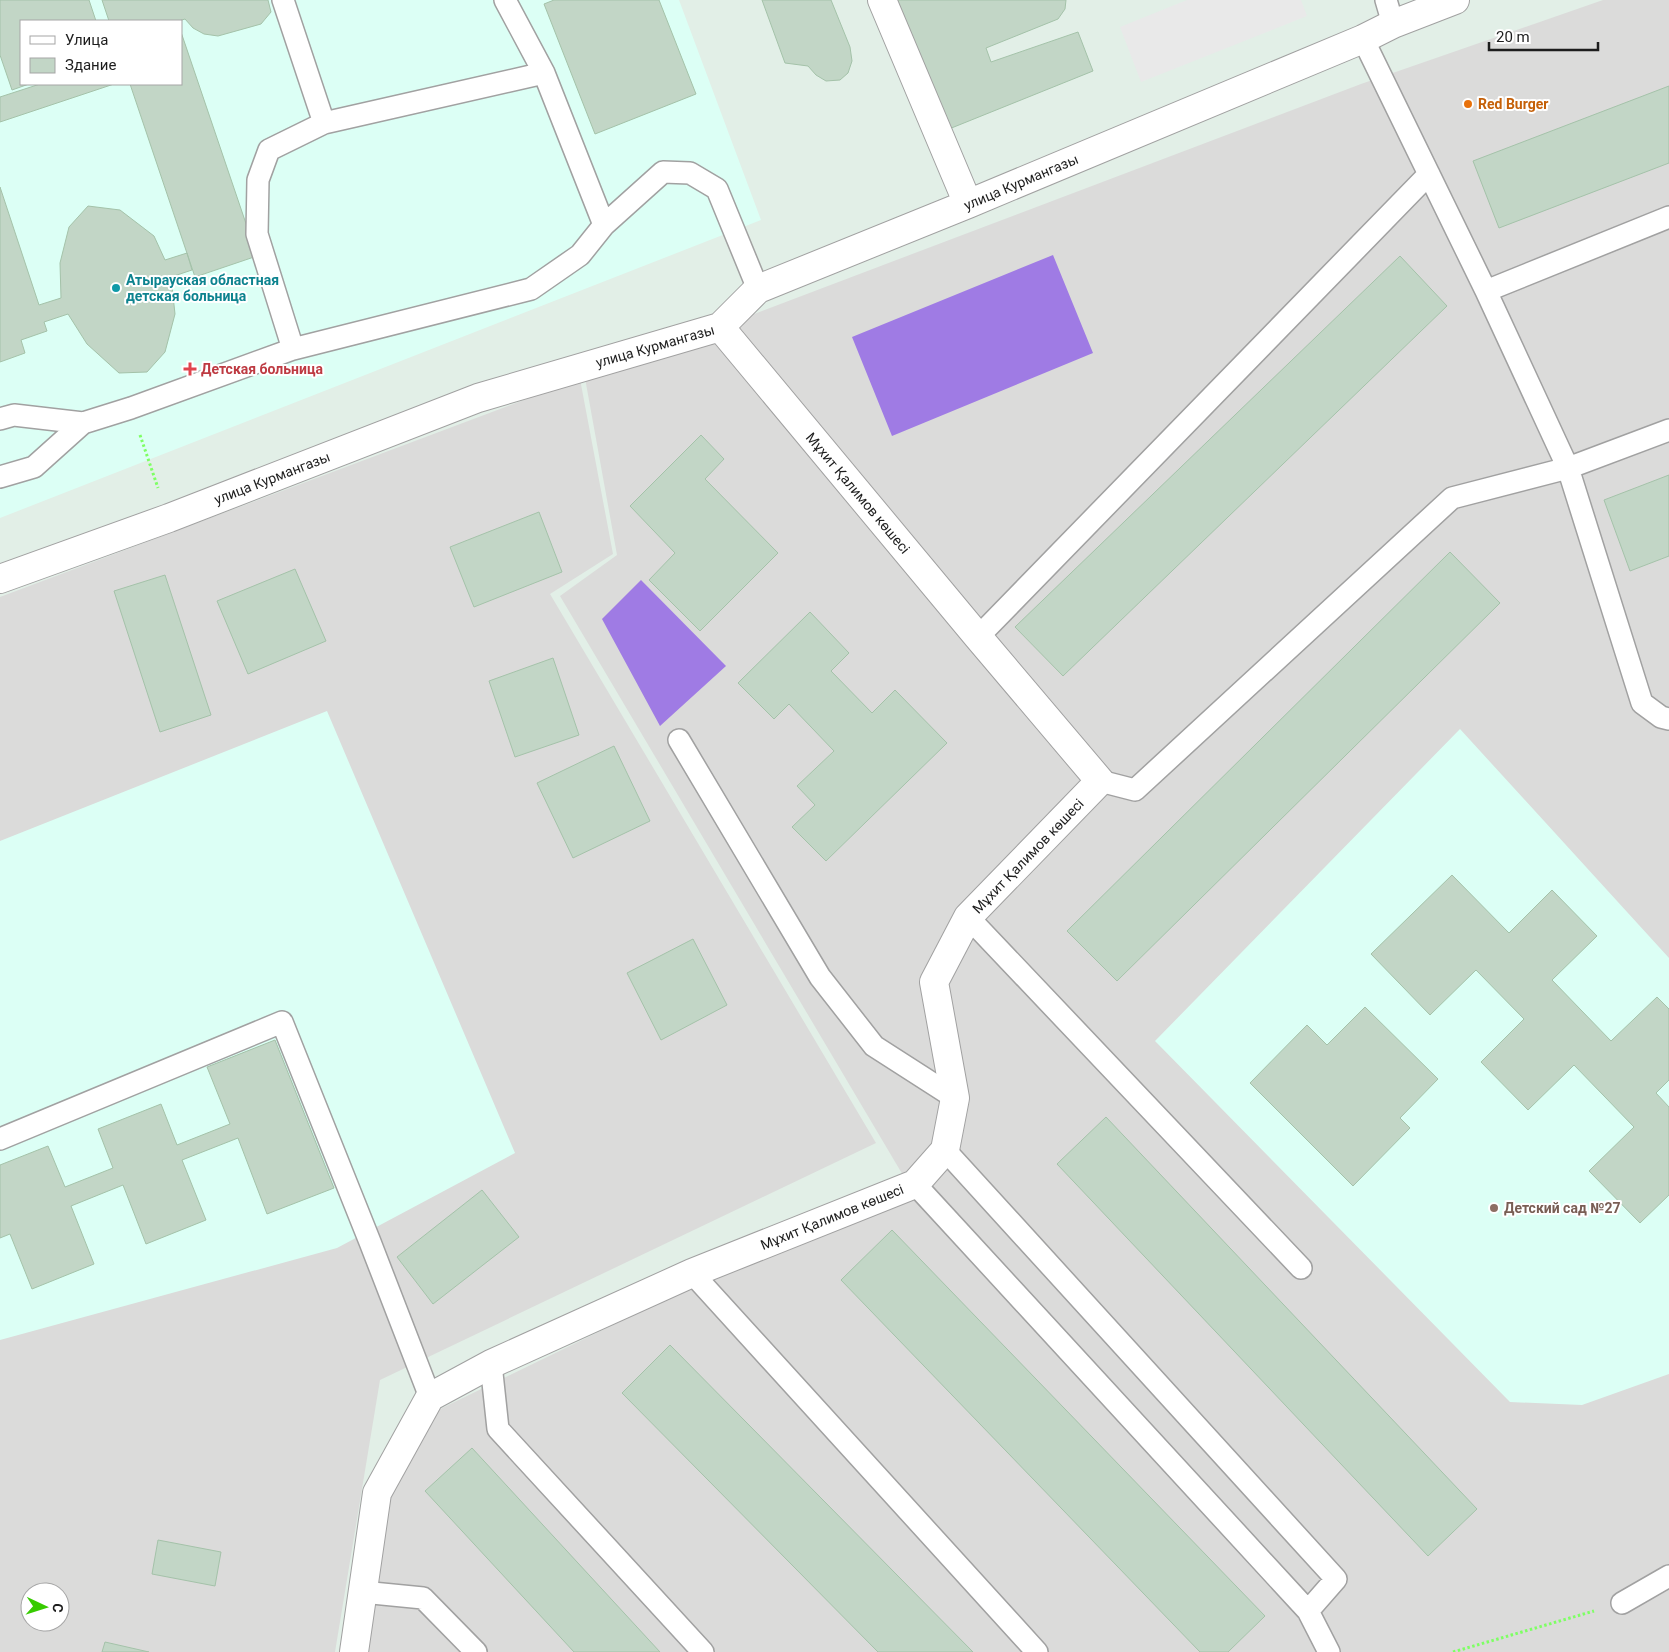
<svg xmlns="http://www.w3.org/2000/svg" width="1669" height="1652" viewBox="0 0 1669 1652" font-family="Roboto,sans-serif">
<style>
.residential{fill:#dbdbda;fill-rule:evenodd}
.education{fill:#dcfff5;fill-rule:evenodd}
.pitch{fill:#9f7be4}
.parking{fill:#e9e9e9}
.building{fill:#c2d6c6;stroke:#a4c2a9}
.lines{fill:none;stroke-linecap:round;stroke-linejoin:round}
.lane-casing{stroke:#a1a1a1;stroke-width:24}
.street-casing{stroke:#a1a1a1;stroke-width:30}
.path{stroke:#7eff64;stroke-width:3;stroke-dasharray:2.5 2.5;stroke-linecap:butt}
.lane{stroke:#fff;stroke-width:21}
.street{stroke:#fff;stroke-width:28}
.food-dot{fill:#e8710a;stroke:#fff;stroke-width:2}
.culture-dot{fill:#0f9aa8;stroke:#fff;stroke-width:2}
.health-dot{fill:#e0444e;stroke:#fff;stroke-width:2}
.education-dot{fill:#8d6e63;stroke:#fff;stroke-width:2}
.labels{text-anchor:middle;stroke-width:4;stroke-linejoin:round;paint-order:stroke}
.food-label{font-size:14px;font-weight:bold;fill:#c56008;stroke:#fff;text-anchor:start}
.street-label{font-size:14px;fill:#1d1d1d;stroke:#fff}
.culture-label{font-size:14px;font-weight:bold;fill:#0d838f;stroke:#fff;text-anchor:start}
.health-label{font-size:14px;font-weight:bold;fill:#be3a42;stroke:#fff;text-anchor:start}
.education-label{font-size:14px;font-weight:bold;fill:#785e54;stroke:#fff;text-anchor:start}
</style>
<rect width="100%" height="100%" fill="#e2efe7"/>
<path class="residential" d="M1603 0H1669V1652H363L397 1430 907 1182 560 596 617 555 585 378 1361 84Z
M580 379 613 554 550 594 876 1143 380 1380 335 1652H0V597ZM30 1592H60V1622H30Z"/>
<path class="education" d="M0 0H679L761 220 0 518ZM21 21H181V84H21Z
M327 711 515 1153 337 1248 0 1340V841Z
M1460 729 1669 958V1374L1582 1405 1510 1402 1155 1041Z"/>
<path class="pitch" d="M1053 255 1093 353 892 436 852 337Z
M641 580 726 666 660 726 602 619Z"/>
<path class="parking" d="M1187 0H1301L1307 16 1141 82 1120 27Z"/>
<path class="building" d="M0 0H89L96 21H21V84H29L12 90 0 55Z
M102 0H268L271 12 261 24 218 36 204 34 193 28 185 19 179 21H109Z
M554 0H659L696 94 595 134 544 4Z
M762 0H831L850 47 852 61 848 73 840 80 826 81 816 75 808 66 785 63Z
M888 0H1066L1065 9 1058 19 986 48 991 62 1078 32 1093 71 944 131Z
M181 32 257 256 195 277 130 84H181Z
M40 84H114L0 122V97Z
M1669 86V163L1499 228 1473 161Z
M0 187 39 305 61 298 60 263 69 227 88 206 120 210 154 236 165 260 187 253 192 270 171 277 175 314 165 352 147 372 119 373 87 344 68 314 44 322 47 331 21 340 25 353 0 362Z
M1400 256 1447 306 1063 676 1015 627Z
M701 435 724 459 705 479 778 553 700 631 649 580 675 553 630 506Z
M1669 475V556L1630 571 1604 500Z
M539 512 562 572 474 607 450 547Z
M1450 552 1500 603 1117 981 1067 931Z
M295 569 326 641 248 674 217 601Z
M165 575 211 715 160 732 114 591Z
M810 612 849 653 831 671 872 713 895 690 947 743 826 861 792 827 815 805 797 786 834 751 789 704 774 719 738 683Z
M553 658 579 735 515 757 489 681Z
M614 746 650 821 573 858 537 783Z
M1452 875 1509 933 1552 890 1597 936 1552 980 1611 1041 1657 997 1669 1009V1080L1656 1093 1669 1107V1195L1640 1223 1589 1171 1634 1127 1574 1065 1528 1110 1481 1062 1524 1019 1476 970 1430 1015 1371 954Z
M693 939 727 1005 661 1040 627 973Z
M1365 1007 1438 1079 1400 1118 1410 1128 1353 1186 1250 1083 1307 1025 1327 1045Z
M275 1040 334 1188 267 1214 238 1138 182 1160 206 1220 146 1244 123 1185 71 1206 94 1264 32 1289 10 1234 0 1238V1165L48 1146 65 1187 113 1168 98 1129 161 1104 177 1145 230 1124 207 1067Z
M1106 1117 1477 1509 1428 1556 1057 1164Z
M482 1190 519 1237 433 1304 397 1257Z
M892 1230 1265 1616 1228 1652H1200L841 1280Z
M670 1345 973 1652H878L622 1393Z
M472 1448 660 1652H574L425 1491Z
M158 1540 221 1552 215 1586 152 1574Z
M105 1642 149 1652H102Z"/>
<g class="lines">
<g class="lane-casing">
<path id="lane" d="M283 0 324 123
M505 0 544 73 604 225
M1386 0 1393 24
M1363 39 1486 291 1568 468 1642 703 1661 717 1669 719
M1486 291 1669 217
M293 349 257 234 258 180 269 150 324 123 544 73
M0 419 14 415 83 423 131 408 293 349 531 289 580 255 604 225 663 172 690 173 717 189 758 289
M0 477 34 467 83 423
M978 637 1429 174
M679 740 820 977 874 1046 955 1098
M1100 781 1135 790 1452 498 1568 468 1669 430
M968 917 1301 1268
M0 1139 282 1022 370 1242 430 1397
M945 1150 1336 1579 1308 1611 1329 1652
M915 1184 1308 1611
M692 1273 1037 1652
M491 1364 498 1429 703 1652
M362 1592 423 1598 476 1652
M1622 1603 1669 1576"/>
</g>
<g class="street-casing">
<path id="street" d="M882 0 968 204
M0 579 169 518 478 398 720 327 758 289 968 204 1363 39 1393 24 1455 0
M354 1652 377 1493 430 1397 491 1364 692 1273 915 1184 945 1150 955 1098 934 982 968 917 1100 781 978 637 720 327"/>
</g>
<path class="path" d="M140 435 158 488
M1453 1652 1594 1611"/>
<use href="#lane" class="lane"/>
<use href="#street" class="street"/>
</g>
<circle class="food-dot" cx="1468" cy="104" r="5"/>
<circle class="culture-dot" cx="116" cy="288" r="5"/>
<path class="health-dot" d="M187.5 361.5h5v5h5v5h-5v5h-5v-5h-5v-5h5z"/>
<circle class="education-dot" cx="1494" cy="1208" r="5"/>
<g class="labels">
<g class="food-label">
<text x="1478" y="109">Red Burger</text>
</g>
<g class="street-label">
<text transform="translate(1021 182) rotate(-23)" y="5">улица Курмангазы</text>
<text transform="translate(655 346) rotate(-16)" y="5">улица Курмангазы</text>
<text transform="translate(272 478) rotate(-21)" y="5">улица Курмангазы</text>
<text transform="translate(858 493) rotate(50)" y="5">Мұхит Қалимов көшесі</text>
<text transform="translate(1028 856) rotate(-46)" y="5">Мұхит Қалимов көшесі</text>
<text transform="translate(832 1217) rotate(-22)" y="5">Мұхит Қалимов көшесі</text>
</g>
<g class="culture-label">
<text x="126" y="285">Атырауская областная<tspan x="126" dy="16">детская больница</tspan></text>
</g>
<g class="health-label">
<text x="201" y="374">Детская больница</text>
</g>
<g class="education-label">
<text x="1504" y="1213">Детский сад №27</text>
</g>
</g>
<rect x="20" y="20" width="162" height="65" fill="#ffffff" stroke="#a5a5a5"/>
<rect x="30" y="36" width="25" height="8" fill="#ffffff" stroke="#a5a5a5"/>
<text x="65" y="45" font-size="15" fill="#1d1d1d">Улица</text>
<rect x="30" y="58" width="25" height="15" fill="#c2d6c6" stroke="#a5a5a5"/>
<text x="65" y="70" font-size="15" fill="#1d1d1d">Здание</text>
<g transform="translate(45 1607) rotate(94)"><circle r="24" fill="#ffffff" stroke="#a5a5a5"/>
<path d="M0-4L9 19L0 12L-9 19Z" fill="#37cb00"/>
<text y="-8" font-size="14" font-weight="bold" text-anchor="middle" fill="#1d1d1d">С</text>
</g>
<path d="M1489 42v8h109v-8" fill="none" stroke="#1d1d1d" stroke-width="2.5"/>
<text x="1496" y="42" font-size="15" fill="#1d1d1d" stroke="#ffffff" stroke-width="4" paint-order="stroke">20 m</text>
</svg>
